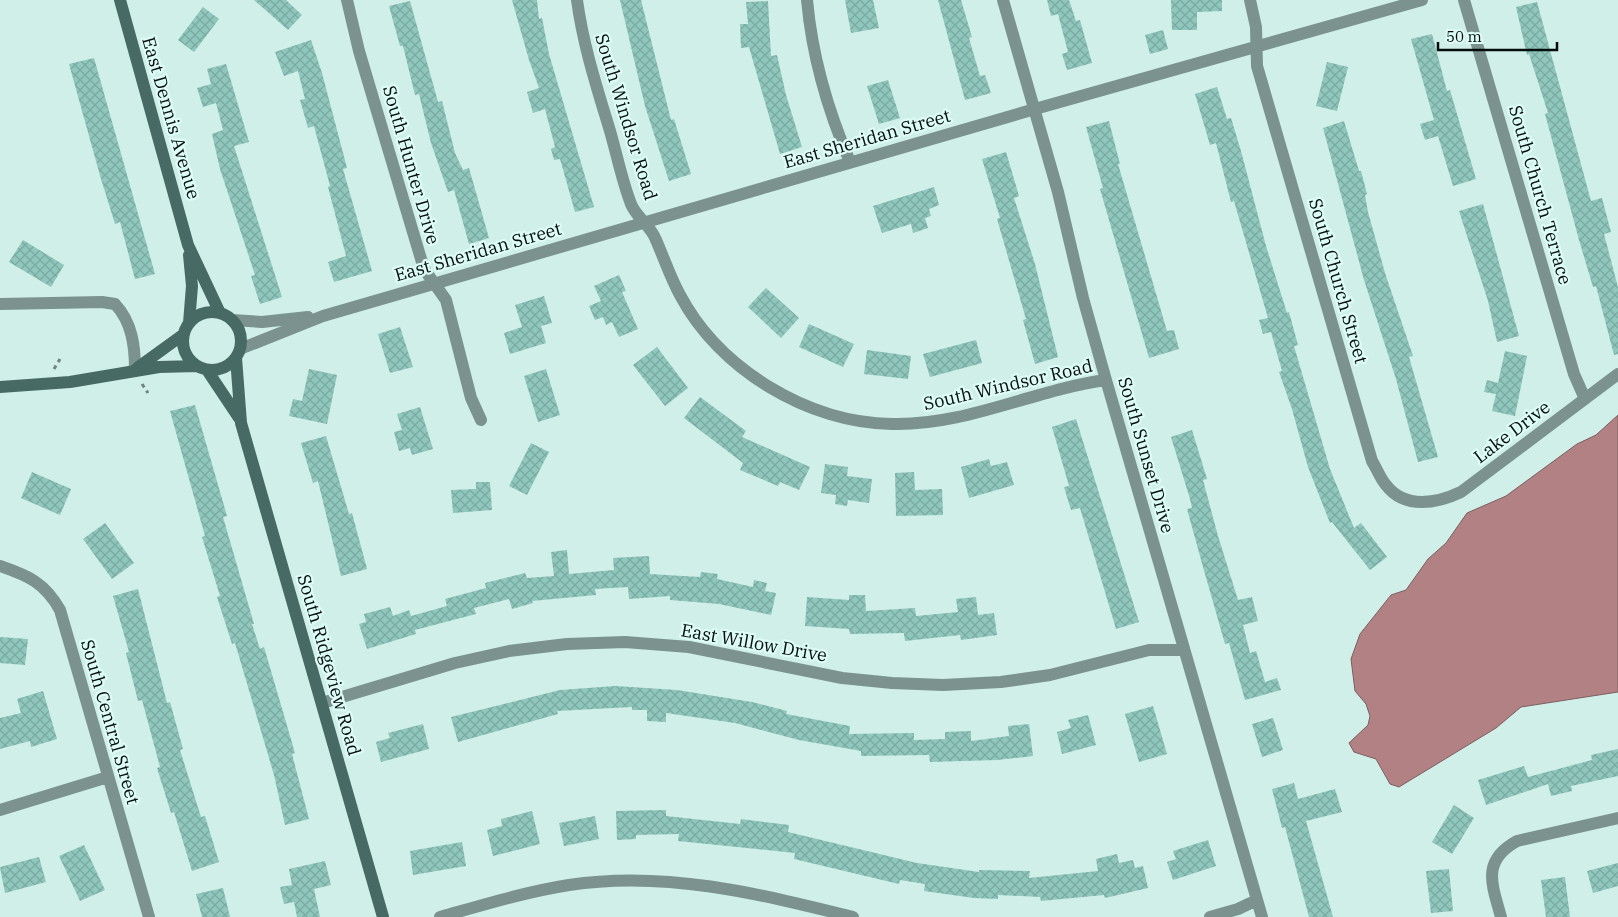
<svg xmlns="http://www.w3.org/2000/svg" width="1618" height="917" viewBox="0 0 1618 917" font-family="'IBM Plex Serif',serif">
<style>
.water{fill:#b18184;stroke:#7d5e60}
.building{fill:url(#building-cross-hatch)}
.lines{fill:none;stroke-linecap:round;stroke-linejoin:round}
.path{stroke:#708581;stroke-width:3;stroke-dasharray:4 4;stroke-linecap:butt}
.street{stroke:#7b928e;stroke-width:12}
.secondary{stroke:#486a64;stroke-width:12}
.labels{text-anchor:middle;stroke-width:4.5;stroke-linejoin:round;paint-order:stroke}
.street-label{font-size:18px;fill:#040d0c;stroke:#ddfcf6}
</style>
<defs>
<pattern id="building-cross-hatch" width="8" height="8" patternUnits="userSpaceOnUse" patternTransform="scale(1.25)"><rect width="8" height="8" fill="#8fc7bd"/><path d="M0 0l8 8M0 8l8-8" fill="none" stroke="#7aaaa1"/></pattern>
</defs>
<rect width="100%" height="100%" fill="#d0efe9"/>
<path class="water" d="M1618 415V692L1521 707 1496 728 1399 787 1390 784 1376 759 1354 752 1349 743 1368 725 1370 716 1366 704 1355 691 1351 659 1360 634 1391 595 1406 590 1428 559 1446 543 1467 513 1506 496 1577 444 1596 435Z"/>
<path class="building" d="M254 0H286L302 15 288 30Z
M512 0H537L539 19 542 18 549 54 594 207 575 212 560 159 554 160 551 149 555 147 545 109 533 113 527 92 539 88 529 60Z
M620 0H641L671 120 674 119 691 174 669 181 645 106Z
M845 0H873L879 28 851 33Z
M938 0H961L972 37 969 38 980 76 985 75 991 93 965 100Z
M1047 0H1069L1076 21 1080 20 1092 63 1067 70 1062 54 1068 52 1058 14 1051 16Z
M1171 0H1222V11L1197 12V30H1172Z
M410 1 438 102 442 101 455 153 463 170 469 168 489 238 469 244 454 190 448 192 431 143 419 94 415 95 403 46H400L389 6Z
M768 1 771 56 777 55 786 95 802 147 780 154 749 47 741 48 740 24H748L746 2Z
M1537 2 1591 201 1602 198 1611 232 1604 234 1618 287V354L1614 355 1596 286 1593 287 1579 240 1545 114 1548 113 1529 54 1527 55 1516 7Z
M203 7 219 19 194 52 178 40Z
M1163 30 1168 49 1150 54 1145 35Z
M1432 34 1447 91 1450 90 1476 179 1453 186 1438 136 1425 140 1420 124 1434 120 1411 39Z
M311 40 322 73 347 168 343 169 372 271 334 282 328 262 346 256 328 187 330 186 314 126 308 128 300 100 305 99 298 71 284 76 275 52Z
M94 58 155 274 135 279 120 222 115 224 101 179 69 64Z
M1327 62 1348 67 1337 111 1316 106Z
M226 64 249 142 234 146 282 297 260 304 251 276 255 275 220 169 212 134 223 130 216 103 203 107 197 88 211 84 207 69Z
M888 80 900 118 879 124 867 86Z
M1217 87 1227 119 1231 118 1241 151 1266 246 1287 313 1289 312 1298 345 1294 346 1330 469 1354 528 1361 523 1387 557 1370 570 1332 522 1330 523 1308 467 1292 409 1279 372 1282 371 1271 332 1263 334 1259 320 1268 318 1234 201 1231 202 1216 143 1210 145 1195 94Z
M1109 121 1120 164H1118L1167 331 1174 330 1179 349 1149 358 1100 189 1103 188 1086 127Z
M1344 121 1359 171H1361L1367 194 1365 195 1368 212 1385 273 1413 356 1409 357 1438 457 1418 462 1396 379 1364 280 1323 128Z
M1006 152 1019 196 1014 198 1035 264 1058 357 1035 364 1023 320 1026 319 997 219 1000 218 982 159Z
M934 187 939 205 929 209 931 216 925 218 928 228 913 233 911 224 882 233 873 206Z
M1483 204 1519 336 1497 342 1488 301 1459 211Z
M23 240 64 265 51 287 9 262Z
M619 275 626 291 622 292 638 329 619 337 612 322 606 325 603 317 595 320 589 306 601 301 594 286Z
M766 288 799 318 781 338 748 307Z
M544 296 552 323 541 326 546 343 510 354 504 333 522 327 515 305Z
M809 324 854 344 843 367 799 347Z
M400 327 413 367 390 373 378 334Z
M976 340 982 363 930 377 923 354Z
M657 347 688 388 665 406 633 365Z
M867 350 911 356 908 379 864 374Z
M1505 351 1527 356 1515 416 1492 411 1496 394 1484 392 1487 380 1498 383Z
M309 369 337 375 327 424 289 416 293 399 302 401Z
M546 369 560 415 538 422 524 376Z
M700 397 746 431 742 437 810 467 799 490 780 482 778 486 740 470 743 463 684 418Z
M195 405 227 516 223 517 254 624H252L260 649 264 647 295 753 292 754 309 819 285 825 274 775 235 643 232 644 217 597 220 596 202 537 205 536 170 411Z
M420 407 433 449 412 455 410 448 399 451 394 432 402 430 397 414Z
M1076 419 1139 622 1116 629 1080 508 1071 510 1064 487 1069 486 1052 427Z
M1192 430 1207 479 1203 480 1218 536 1238 600 1252 597 1258 621 1243 625 1250 653 1256 651 1265 682 1277 678 1281 690 1245 700 1229 643 1225 644 1203 567 1187 509 1192 508 1190 499 1171 437Z
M326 436 349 514 352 513 367 569 341 576 318 481 313 483 301 443Z
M531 443 549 452 527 495 509 486Z
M989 459 991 466 1007 462 1014 485 969 498 961 467Z
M825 464 848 467 847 476 872 479 869 503 848 500 847 506 835 504 836 495 821 493Z
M32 472 71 489 60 515 21 498Z
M914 472 915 490 942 489 943 515 896 516 895 473Z
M476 482H490L492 510 453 513 451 490 476 489Z
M105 523 134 563 112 579 83 539Z
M567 550 569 574 614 570 613 558 649 556 650 574 700 577 701 572 718 574 717 579 753 587 754 580 767 583 765 591 776 593 771 615 719 604 670 600V596L629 599 628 587 595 589 596 595 532 601 533 603 512 609 509 599 474 608 476 614 415 630 416 634 367 649 359 624 366 622 364 614 390 607 393 616 409 610 411 616 447 606 445 599 486 588 485 583 525 573 527 578 554 576 551 552Z
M138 589 167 703 170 702 183 749 180 750 201 817 205 816 219 862 192 871 174 812 171 813 157 768 160 767 142 700 138 701 126 653 129 652 113 596Z
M849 595H865L866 611 915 608 916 616 958 612 956 599 976 597 978 615 994 613 997 635 961 640 960 635 905 641 904 633 850 634 849 629 805 626 807 597 849 600Z
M0 637 28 639 25 665 0 663Z
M615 686 677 690 752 702 787 711 786 714 850 726 849 734 914 733V740L945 739V732L971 731V741L1009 736 1008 726 1029 724 1033 756 997 760 930 762 929 755 861 756V751L799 740 735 723 666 713V722L647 721V710H632V707L557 711 558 714 458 742 451 717 560 690Z
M43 691 57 739 31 747 30 741 0 749V718L21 713 17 699Z
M1153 706 1167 754 1139 762 1125 714Z
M1088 715 1096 745 1062 754 1057 732 1071 728 1068 720Z
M1273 718 1283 750 1262 757 1252 724Z
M423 724 429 749 381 762 376 742 390 738 388 733Z
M1618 749V776L1571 786 1572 791 1551 796 1548 784 1486 805 1478 780 1524 766 1528 777 1592 760 1591 755Z
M1294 783 1298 799 1335 789 1342 812 1306 821 1333 917H1309L1285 827 1282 828 1272 789Z
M1454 805 1474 818 1452 854 1432 842Z
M666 810V816L740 824 741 819 789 825 788 832 917 863 979 872V870L1030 871 1029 878 1098 871 1096 859 1117 854 1119 863 1133 860 1135 868 1143 866 1148 888 1105 898 1104 895 1041 901 1040 897 998 895V899L974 898 924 891 925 884 900 880 899 884 794 859 795 853 678 841 679 834 636 835V839L617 840 616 811Z
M532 811 540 844 493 856 487 830 502 826 501 819Z
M595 816 599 839 564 846 559 823Z
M1208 840 1216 866 1173 880 1167 862 1176 859 1173 851Z
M462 842 466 866 413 875 410 851Z
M84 845 105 890 80 901 59 856Z
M39 857 46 882 5 893 0 867Z
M325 861 331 885 314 889 320 917H297L294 902 284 904 280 887 292 885 289 869Z
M1618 863V886L1593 893 1587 871Z
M1449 869 1453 911 1431 913 1426 871Z
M1565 877 1570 917H1546L1541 880Z
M223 888 230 917H202L196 894Z"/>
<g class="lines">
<path class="path" d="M54 369 60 359
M142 384 148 393"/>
<path class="street" d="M347 0 359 51 424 269 446 300 471 398 481 420
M577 0C583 45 597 88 610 131 617 155 622 181 631 204 636 217 651 226 656 240 664 258 670 277 680 295 719 369 808 423 892 424 966 426 1033 390 1106 380
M807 0C812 55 828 111 850 162
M1003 0 1058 192 1083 298 1106 380 1262 917
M1250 0 1256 27 1257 66 1372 461C1377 469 1380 478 1386 485 1405 510 1438 503 1461 492L1618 374
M1464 0 1574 374 1585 399
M0 304 102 302 115 304C132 322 135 346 135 370
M232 320 262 322 308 317
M240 349 323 316 1035 109 1422 0
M0 566C29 576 45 583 60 610L149 917
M322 703 455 663 509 651 567 644 625 642 689 647 842 678 892 683 943 685 1001 682 1050 675 1149 650H1184
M0 810 108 777
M440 917C483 905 525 892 569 885 665 870 760 894 853 917
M1210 917 1238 909 1257 900
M1501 917C1492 884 1481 861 1517 841L1618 818"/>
<path class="secondary" d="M120 0 188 245 220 313
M189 255 192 286 189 323
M183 341a29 29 0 1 1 58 0a29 29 0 1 1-58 0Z
M236 358 241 423 383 917
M137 368 184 334
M207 370 239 418
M0 387 70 382 159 367 197 366"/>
</g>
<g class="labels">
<g class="street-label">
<text transform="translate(626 117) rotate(73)" y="6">South Windsor Road</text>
<text transform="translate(171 118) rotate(74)" y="6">East Dennis Avenue</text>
<text transform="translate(867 139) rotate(-16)" y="6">East Sheridan Street</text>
<text transform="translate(411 165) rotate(74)" y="6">South Hunter Drive</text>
<text transform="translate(1540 195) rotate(74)" y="6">South Church Terrace</text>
<text transform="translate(478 252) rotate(-16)" y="6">East Sheridan Street</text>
<text transform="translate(1338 281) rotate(74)" y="6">South Church Street</text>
<text transform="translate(1008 385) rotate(-13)" y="6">South Windsor Road</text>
<text transform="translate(1512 432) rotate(-37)" y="6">Lake Drive</text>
<text transform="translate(1146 455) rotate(74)" y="6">South Sunset Drive</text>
<text transform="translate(754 643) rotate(10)" y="6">East Willow Drive</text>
<text transform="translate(329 665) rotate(74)" y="6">South Ridgeview Road</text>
<text transform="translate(110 722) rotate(74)" y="6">South Central Street</text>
</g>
</g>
<path d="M1438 42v8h119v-8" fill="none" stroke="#040d0c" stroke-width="2.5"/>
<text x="1446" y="42" font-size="15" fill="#040d0c" stroke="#ddfcf6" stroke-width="4" paint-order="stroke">50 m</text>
</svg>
